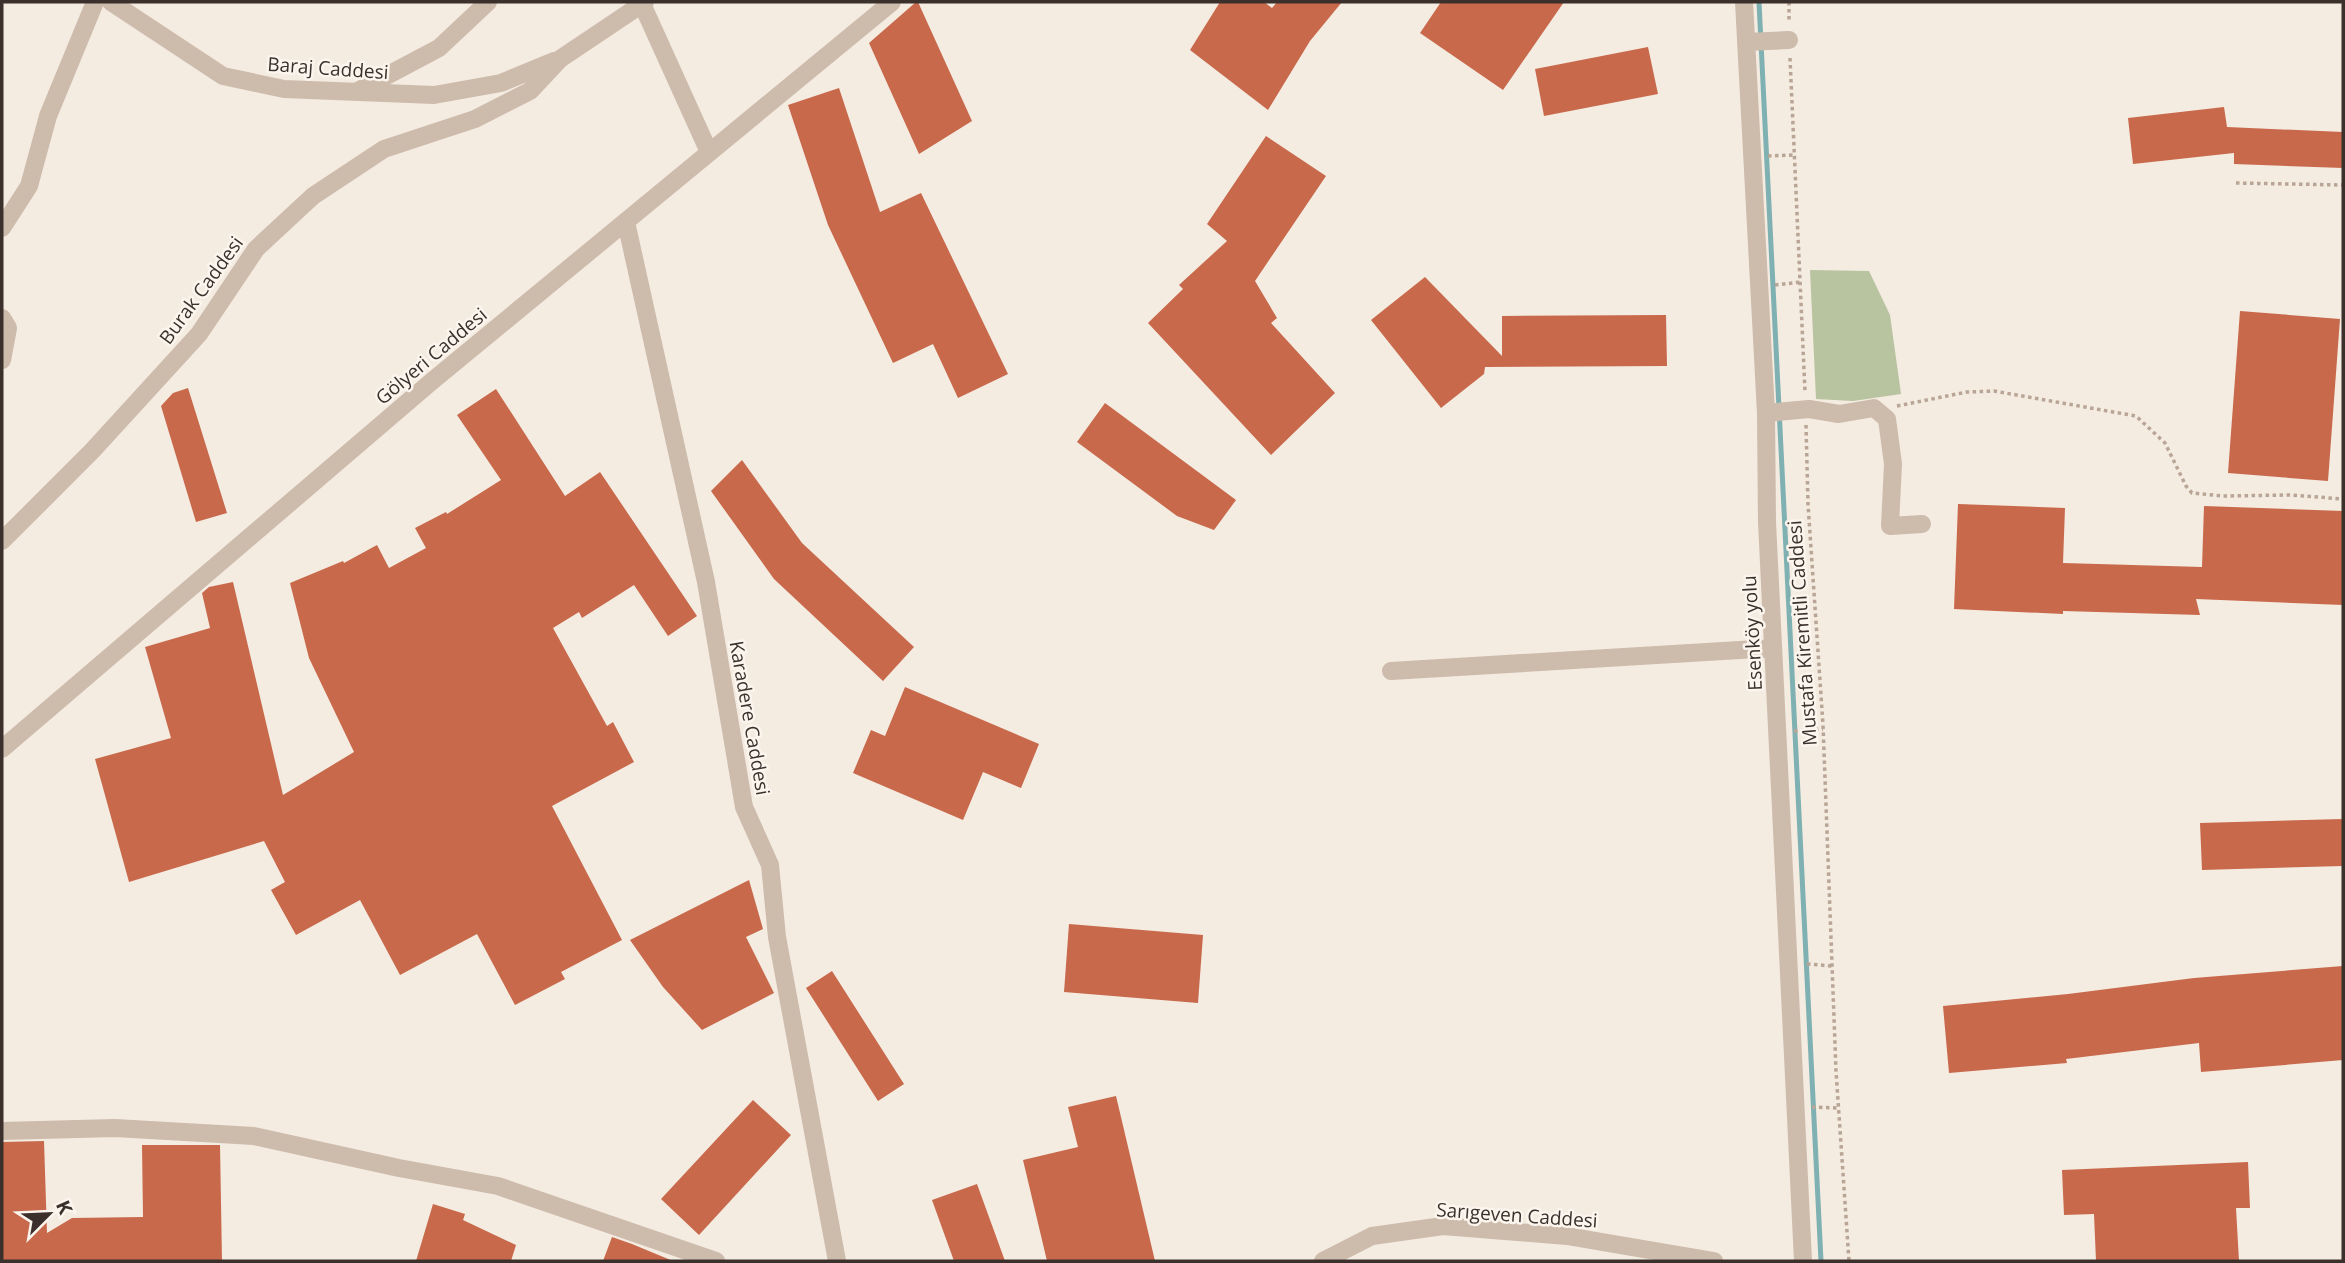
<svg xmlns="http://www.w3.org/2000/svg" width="2345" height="1263" viewBox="0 0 2345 1263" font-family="'Open Sans',sans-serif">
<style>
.green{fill:#b8c4a0}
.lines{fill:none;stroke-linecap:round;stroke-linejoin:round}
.stream{stroke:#7fb0b2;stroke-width:5}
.building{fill:#c8694b}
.path{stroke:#b9a596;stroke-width:3.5;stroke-dasharray:3.5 3.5;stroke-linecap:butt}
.minor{stroke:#cdbbac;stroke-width:18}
.labels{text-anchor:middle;stroke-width:5;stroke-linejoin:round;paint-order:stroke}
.street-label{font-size:19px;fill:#3b302b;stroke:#fbf5ee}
</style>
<rect width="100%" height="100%" fill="#f4ebe1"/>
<path class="green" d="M1810 270 1869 271 1890 315 1901 394 1853 401 1816 399Z"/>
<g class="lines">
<path class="stream" d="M1759 2 1821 1261"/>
</g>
<path class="building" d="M916 2H918L972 121 919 154 869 43Z
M1220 2H1264L1272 8 1277 2H1342L1310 41 1268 110 1190 50Z
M1441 2H1564L1503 90 1420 33Z
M1648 47 1658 94 1544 116 1535 69Z
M839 88 880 212 921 193 1008 374 958 398 933 344 893 363 828 225 788 105Z
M2224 107 2227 127 2343 132V168L2234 164V153L2133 164 2128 118Z
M1266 136 1326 176 1255 281 1277 318 1271 323 1335 393 1271 455 1148 323 1183 289 1179 285 1227 241 1207 224Z
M1425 277 1502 356V316L1666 315 1667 366 1485 367 1484 374 1441 408 1371 320Z
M2240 311 2340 319 2328 481 2228 473Z
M188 388 227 513 196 522 161 406 173 393Z
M496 389 565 496 600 472 697 616 668 636 634 585 582 618 579 612 553 628 607 726 613 722 634 762 552 806 622 940 561 972 565 979 515 1005 477 934 400 975 360 900 296 935 271 890 285 882 264 841 129 882 95 759 171 738 145 647 210 628 202 593 209 587 233 582 283 795 354 752 309 658 290 583 343 561 344 563 377 545 389 568 426 548 415 528 446 512 447 514 501 480 457 415Z
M1105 403 1236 500 1214 530 1177 516 1077 442Z
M742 460 802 543 914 647 883 681 774 579 711 491Z
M1958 504 2065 508 2063 563 2202 567 2204 506 2343 511V605L2196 599 2200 615 2063 611V614L1954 609Z
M905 687 1039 744 1021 788 983 772 963 820 853 773 871 730 885 736Z
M2343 819V866L2202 870 2200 823Z
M749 880 763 929 746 937 774 993 702 1030 663 987 630 940Z
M1069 924 1203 935 1198 1003 1064 992Z
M2343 966V1060L2201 1072 2199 1043 2066 1059 2067 1063 1949 1073 1943 1006 2068 994 2194 978Z
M832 971 904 1084 878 1101 806 988Z
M1116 1096 1155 1261H1047L1023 1160 1078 1147 1068 1107Z
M753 1100 791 1135 699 1235 661 1199Z
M44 1141 47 1233 72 1218 143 1217 142 1145H220L222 1261H2V1142Z
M2248 1162 2250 1208H2236L2239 1261H2096L2094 1214 2064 1215 2062 1170Z
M977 1184 1005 1261H954L932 1200Z
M433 1204 465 1214 463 1220 516 1245 511 1261H416Z
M612 1237 632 1244 673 1261H603Z"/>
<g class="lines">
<path class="path" d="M1789 2V22
M1790 58 1805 392
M1768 156 1794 155
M2236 183 2343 185
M1775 285 1801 282
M1897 406 1967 392 1994 391 2136 416 2165 443 2186 486 2192 493 2223 496 2291 495 2343 499
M1806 425 1808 504 1823 725 1836 1071 1849 1261
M1794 731 1823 729
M1807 964 1832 966
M1812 1107 1838 1108"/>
<path class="minor" d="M111 2 223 76 284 89 434 95 501 83 554 61
M1744 2 1766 413 1767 522 1803 1261
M642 4 709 152
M1747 42 1789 40
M356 92 439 48 488 2
M626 222 706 582 744 807 770 865 777 937 837 1261
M2 228 29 186 48 116 95 2
M2 318 8 328 2 360
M1766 413 1809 409 1839 414 1874 408 1887 419 1893 464 1890 526 1922 524
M2 541 92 451 199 334 256 249 313 196 384 149 475 119 530 91 560 59 645 2
M1391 671 1773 648
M2 749 431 382 892 2
M2 1131 115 1128 254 1136 399 1168 498 1186 716 1261
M1323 1261 1372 1236 1443 1226 1567 1236 1714 1261"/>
</g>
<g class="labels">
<g class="street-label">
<text transform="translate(328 68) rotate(4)" y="7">Baraj Caddesi</text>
<text transform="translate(201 290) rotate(-54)" y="7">Burak Caddesi</text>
<text transform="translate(431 356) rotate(-40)" y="7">Gölyeri Caddesi</text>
<text transform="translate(1752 633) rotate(-93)" y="7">Esenköy yolu</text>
<text transform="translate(1802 633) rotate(-94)" y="7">Mustafa Kiremitli Caddesi</text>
<text transform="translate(750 718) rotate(80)" y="7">Karadere Caddesi</text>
<text transform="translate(1517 1215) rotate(4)" y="7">Sarıgeven Caddesi</text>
</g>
</g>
<rect width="2345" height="1263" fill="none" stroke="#3b302b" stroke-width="7"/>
<g transform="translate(49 1214) rotate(66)" stroke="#fbf5ee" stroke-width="5" paint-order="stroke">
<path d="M0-5L12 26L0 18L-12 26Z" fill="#3b302b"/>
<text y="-10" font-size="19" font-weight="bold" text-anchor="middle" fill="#3b302b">K</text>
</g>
</svg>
